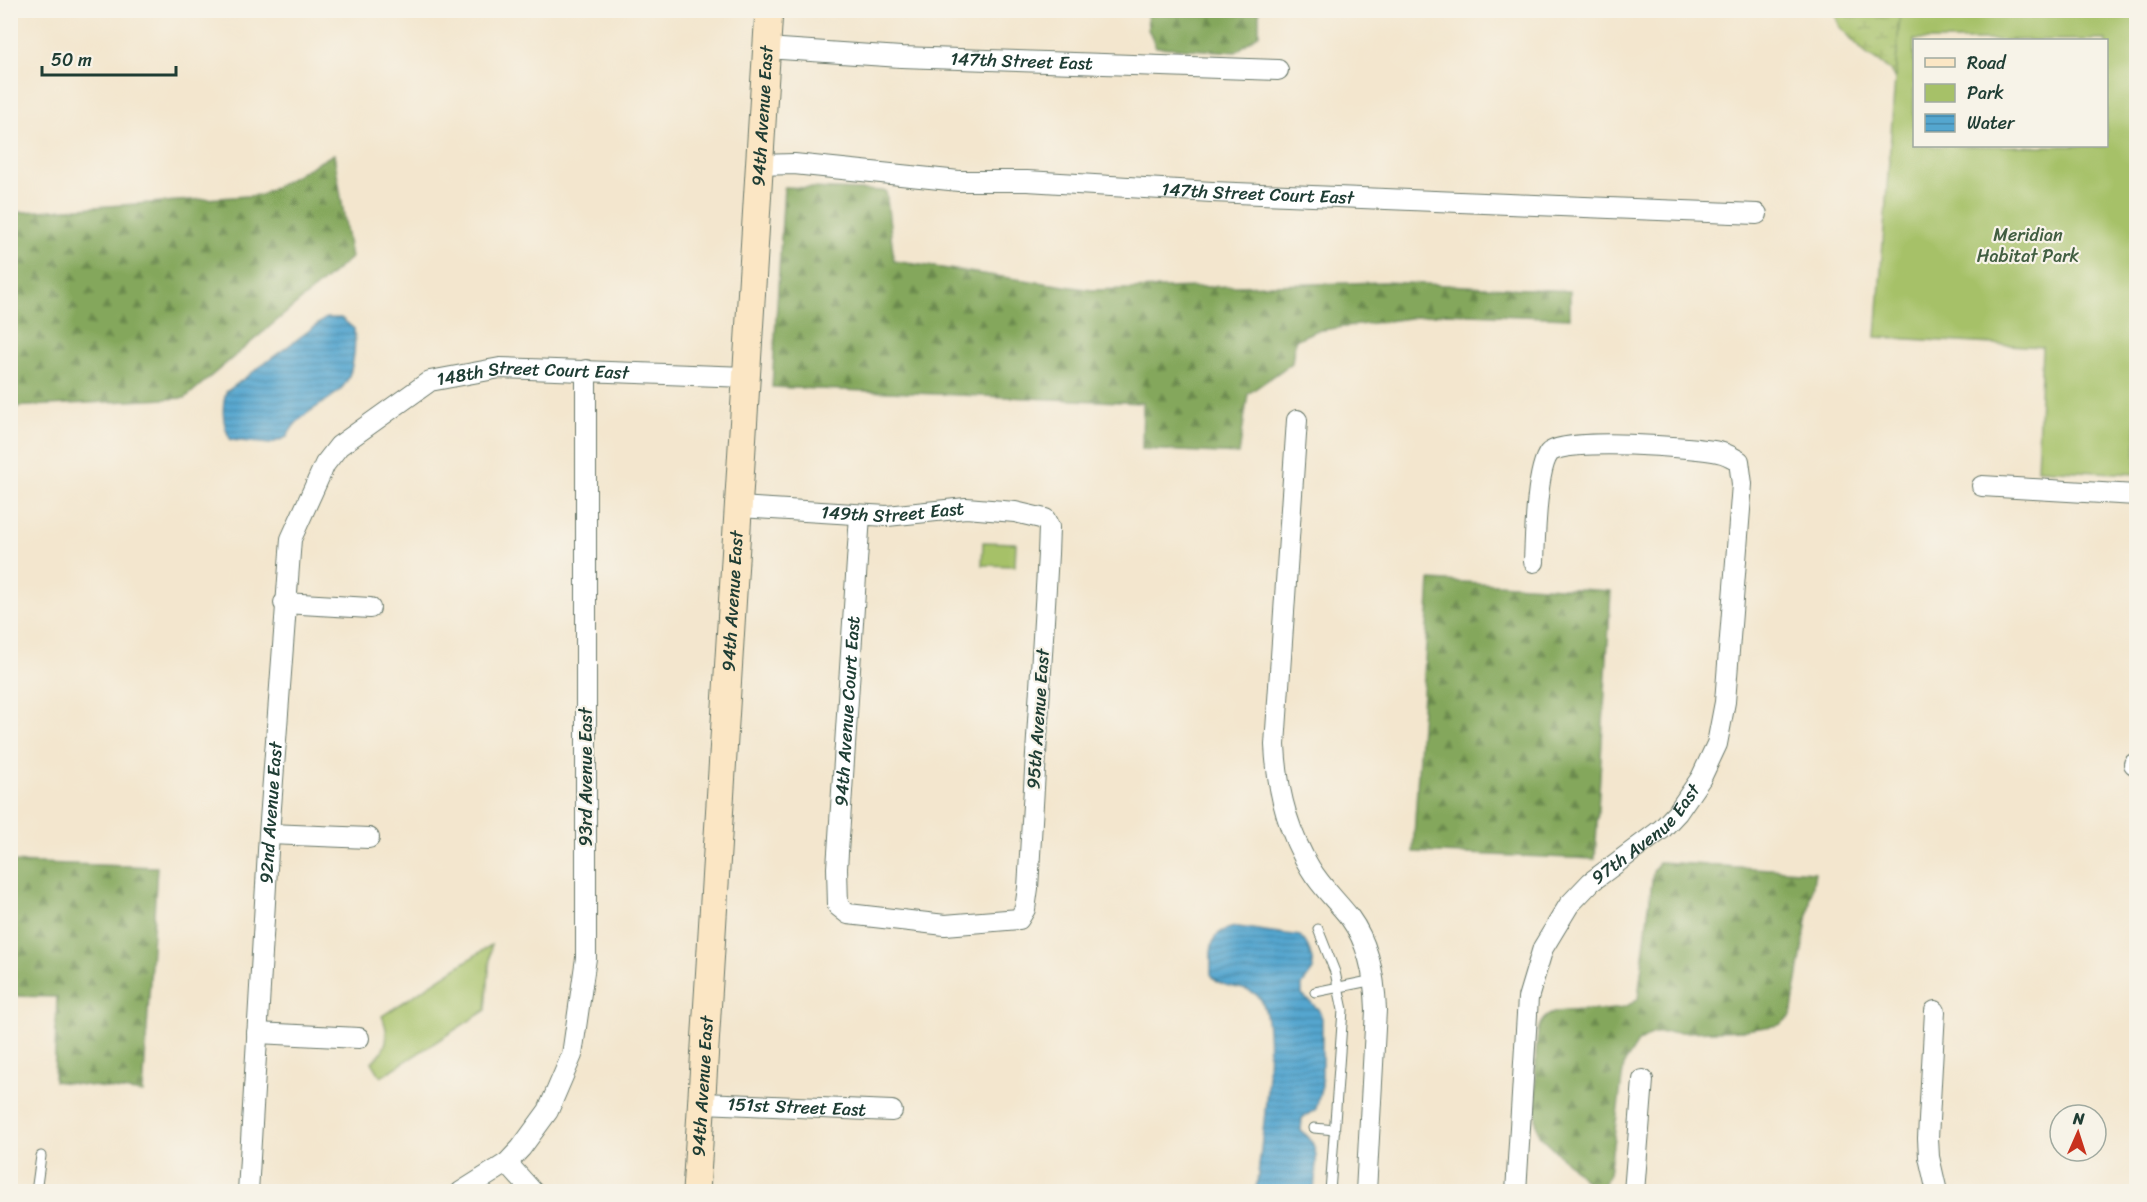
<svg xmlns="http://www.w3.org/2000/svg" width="2147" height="1202" viewBox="0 0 2147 1202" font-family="Sriracha,sans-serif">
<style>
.forest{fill:url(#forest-firs);stroke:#527248;stroke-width:1.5}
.wetland{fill:url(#wetland-marsh);stroke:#627f4e;stroke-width:1.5}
.park{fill:#a6c168;stroke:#627f4e;stroke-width:1.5;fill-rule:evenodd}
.water{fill:url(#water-rules);stroke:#3a7282;stroke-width:1.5}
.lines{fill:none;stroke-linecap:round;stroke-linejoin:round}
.lane-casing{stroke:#69786a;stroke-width:11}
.street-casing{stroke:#69786a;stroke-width:22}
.secondary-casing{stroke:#69786a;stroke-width:29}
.lane{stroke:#fff;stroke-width:9}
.street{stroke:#fff;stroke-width:20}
.secondary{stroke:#fbe6c4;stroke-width:27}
.labels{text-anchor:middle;stroke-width:4.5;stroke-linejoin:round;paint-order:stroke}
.street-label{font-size:18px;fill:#1f3d34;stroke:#f7f3e8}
.park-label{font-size:18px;fill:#415e41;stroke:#f7f3e8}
</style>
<defs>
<pattern id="forest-firs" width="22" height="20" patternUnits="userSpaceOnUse" patternTransform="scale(1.5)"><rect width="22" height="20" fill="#84a75c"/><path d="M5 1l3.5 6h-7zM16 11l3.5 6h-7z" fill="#6b894d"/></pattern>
<pattern id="wetland-marsh" width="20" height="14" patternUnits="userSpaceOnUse" patternTransform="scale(1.5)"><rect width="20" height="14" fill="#a6c168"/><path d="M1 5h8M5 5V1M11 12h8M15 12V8" fill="none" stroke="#879e56"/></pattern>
<pattern id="water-rules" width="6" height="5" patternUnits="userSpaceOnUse" patternTransform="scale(1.5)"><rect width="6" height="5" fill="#54a6cf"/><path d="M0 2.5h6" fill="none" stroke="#4588a9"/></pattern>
</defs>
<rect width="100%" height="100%" fill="#f7f3e8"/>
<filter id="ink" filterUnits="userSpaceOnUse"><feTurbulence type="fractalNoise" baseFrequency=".0167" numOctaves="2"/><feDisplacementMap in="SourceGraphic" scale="12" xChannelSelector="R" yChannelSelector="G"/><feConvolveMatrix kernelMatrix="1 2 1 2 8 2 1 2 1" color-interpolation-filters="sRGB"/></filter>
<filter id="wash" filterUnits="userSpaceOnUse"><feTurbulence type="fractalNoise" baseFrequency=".008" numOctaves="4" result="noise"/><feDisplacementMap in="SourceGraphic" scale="24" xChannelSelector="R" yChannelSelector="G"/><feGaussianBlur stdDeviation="1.35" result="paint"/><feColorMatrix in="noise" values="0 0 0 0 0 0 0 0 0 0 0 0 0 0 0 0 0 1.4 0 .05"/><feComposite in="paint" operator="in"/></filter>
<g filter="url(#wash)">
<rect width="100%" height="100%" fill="#f3e6ce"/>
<path class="forest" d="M1147 11H1259V34L1236 52 1156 47 1148 29Z
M334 154 351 258 185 398 11 407V213L261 195Z
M784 187 886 191 894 261 1092 290 1385 282 1570 291V318L1446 313 1315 331 1295 340 1292 363 1248 394 1239 454 1142 449 1143 403 772 387Z
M1430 580 1611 591 1595 859 1413 852Z
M11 862 157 867 143 1093 54 1081 57 997 11 996Z
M1659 862 1815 872 1791 1016 1779 1025 1745 1030 1653 1033 1638 1042 1624 1064 1609 1174 1602 1187 1593 1188 1539 1135 1536 1120C1536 1091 1534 1061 1538 1032 1544 992 1607 1025 1638 999L1653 872Z"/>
<path class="wetland" d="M1834 11H1971L1914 40V146L1925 244 1899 87 1890 70 1865 53 1840 27Z"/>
<path class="park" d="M1900 11H2136V474L2037 469 2042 347 1876 337ZM2106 40V146H1914V40Z
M983 542 1016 543 1015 566 982 565Z
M491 945 486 1010 381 1077 372 1062C388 1049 390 1035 382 1016Z"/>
<path class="water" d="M326 318H341L354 329C356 347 354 378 339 391 320 408 298 413 287 437L270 444 231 440C223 428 221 407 226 392Z
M1238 927 1300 936C1309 944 1313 958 1313 970L1302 985V995L1318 1009 1322 1018V1085L1316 1109 1302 1118 1301 1131C1323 1145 1315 1169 1314 1191H1256C1260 1153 1279 1029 1261 1000 1249 982 1222 993 1211 974 1211 949 1207 930 1238 927Z"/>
</g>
<g filter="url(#ink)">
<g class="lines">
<g class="lane-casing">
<path id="lane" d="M1318 929 1335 972 1343 1010 1330 1192
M1315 992 1374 980
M1314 1128 1335 1130
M36 1192 41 1156"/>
</g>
<g class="street-casing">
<g id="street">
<path id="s1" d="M766 48 901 57 1278 70"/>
<path id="s2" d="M758 165 794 164 959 181H1027L1212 192 1757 214"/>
<path d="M1297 420 1275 745C1277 789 1287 830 1310 868 1321 887 1337 901 1350 918 1369 944 1375 978 1376 1010L1366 1192"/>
<path d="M1982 486 2136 495"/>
<path id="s3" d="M740 507 887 516 966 508 1015 512 1045 519 1049 527 1048 554 1028 888 1025 909 1019 919 945 925 848 914 838 906 837 868 860 515"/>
<path d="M284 603 370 608"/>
<path d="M2134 764H2136"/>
<path d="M269 834 369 838"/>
<path d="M1935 1011 1928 1138 1929 1157 1937 1192"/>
<path d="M257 1033 359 1038"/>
<path id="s4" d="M703 1103 892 1111"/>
<path d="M507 1163 533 1192"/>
<path id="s5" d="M248 1192 269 834 291 539 325 464 339 446 430 381 500 368 746 377"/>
<path d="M461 1192 507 1163 521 1148 548 1111 572 1055 586 958V370"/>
<path id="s6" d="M1516 1192 1528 998 1543 948 1569 905 1591 882 1662 829 1677 813 1701 778 1717 744 1725 702 1742 484 1739 461C1732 457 1726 453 1718 452 1695 447 1562 437 1549 453 1536 470 1535 539 1534 562"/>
<path d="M1634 1192 1643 1080"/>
</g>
</g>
<g class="secondary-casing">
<g id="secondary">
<path id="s7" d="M696 1192 769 10"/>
</g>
</g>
<use href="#lane" class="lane"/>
<use href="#street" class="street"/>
<use href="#secondary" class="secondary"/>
</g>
</g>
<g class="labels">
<g class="street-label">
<text dy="6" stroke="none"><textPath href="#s1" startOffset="256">147th Street East</textPath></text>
<text dy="6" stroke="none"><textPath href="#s7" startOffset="1078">94th Avenue East</textPath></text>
<text dy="6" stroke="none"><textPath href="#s2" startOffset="501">147th Street Court East</textPath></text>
<text dy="6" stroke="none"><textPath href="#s5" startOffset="975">148th Street Court East</textPath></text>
<text dy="6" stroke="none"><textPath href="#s3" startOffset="153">149th Street East</textPath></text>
<text dy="6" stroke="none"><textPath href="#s7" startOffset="592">94th Avenue East</textPath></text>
<text dy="6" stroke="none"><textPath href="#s3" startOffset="1090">94th Avenue Court East</textPath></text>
<text transform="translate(1038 719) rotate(-86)" y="6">95th Avenue East</text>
<text transform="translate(586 777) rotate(-90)" y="6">93rd Avenue East</text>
<text dy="6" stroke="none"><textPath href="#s5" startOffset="380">92nd Avenue East</textPath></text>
<text dy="6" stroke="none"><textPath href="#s6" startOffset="402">97th Avenue East</textPath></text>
<text dy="6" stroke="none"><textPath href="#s7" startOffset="106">94th Avenue East</textPath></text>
<text dy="6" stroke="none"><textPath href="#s4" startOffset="94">151st Street East</textPath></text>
</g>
<g class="park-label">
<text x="2028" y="241">Meridian<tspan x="2028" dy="21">Habitat Park</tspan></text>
</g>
</g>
<rect width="2147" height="1202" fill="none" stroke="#f7f3e8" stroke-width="36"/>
<rect x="1913" y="39" width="195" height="108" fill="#f7f3e8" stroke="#a1aaa0" stroke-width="1.5"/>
<rect x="1925" y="58" width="30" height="9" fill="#fbe6c4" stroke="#a1aaa0" stroke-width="1.5"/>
<text x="1967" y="69" font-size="18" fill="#1f3d34">Road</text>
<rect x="1925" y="84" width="30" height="18" fill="#a6c168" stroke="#a1aaa0" stroke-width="1.5"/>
<text x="1967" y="99" font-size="18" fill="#1f3d34">Park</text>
<rect x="1925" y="114" width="30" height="18" fill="url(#water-rules)" stroke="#a1aaa0" stroke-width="1.5"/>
<text x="1967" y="129" font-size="18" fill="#1f3d34">Water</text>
<g transform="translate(2078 1133) rotate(3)"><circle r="28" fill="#f7f3e8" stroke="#a1aaa0" stroke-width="1.5"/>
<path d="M0-4.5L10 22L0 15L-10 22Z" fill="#c8321e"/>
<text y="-9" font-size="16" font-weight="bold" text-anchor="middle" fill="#1f3d34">N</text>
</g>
<path d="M42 66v9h134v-9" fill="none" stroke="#1f3d34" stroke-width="3"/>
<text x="51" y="66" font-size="18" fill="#1f3d34" stroke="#f7f3e8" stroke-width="4.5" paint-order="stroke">50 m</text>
</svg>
